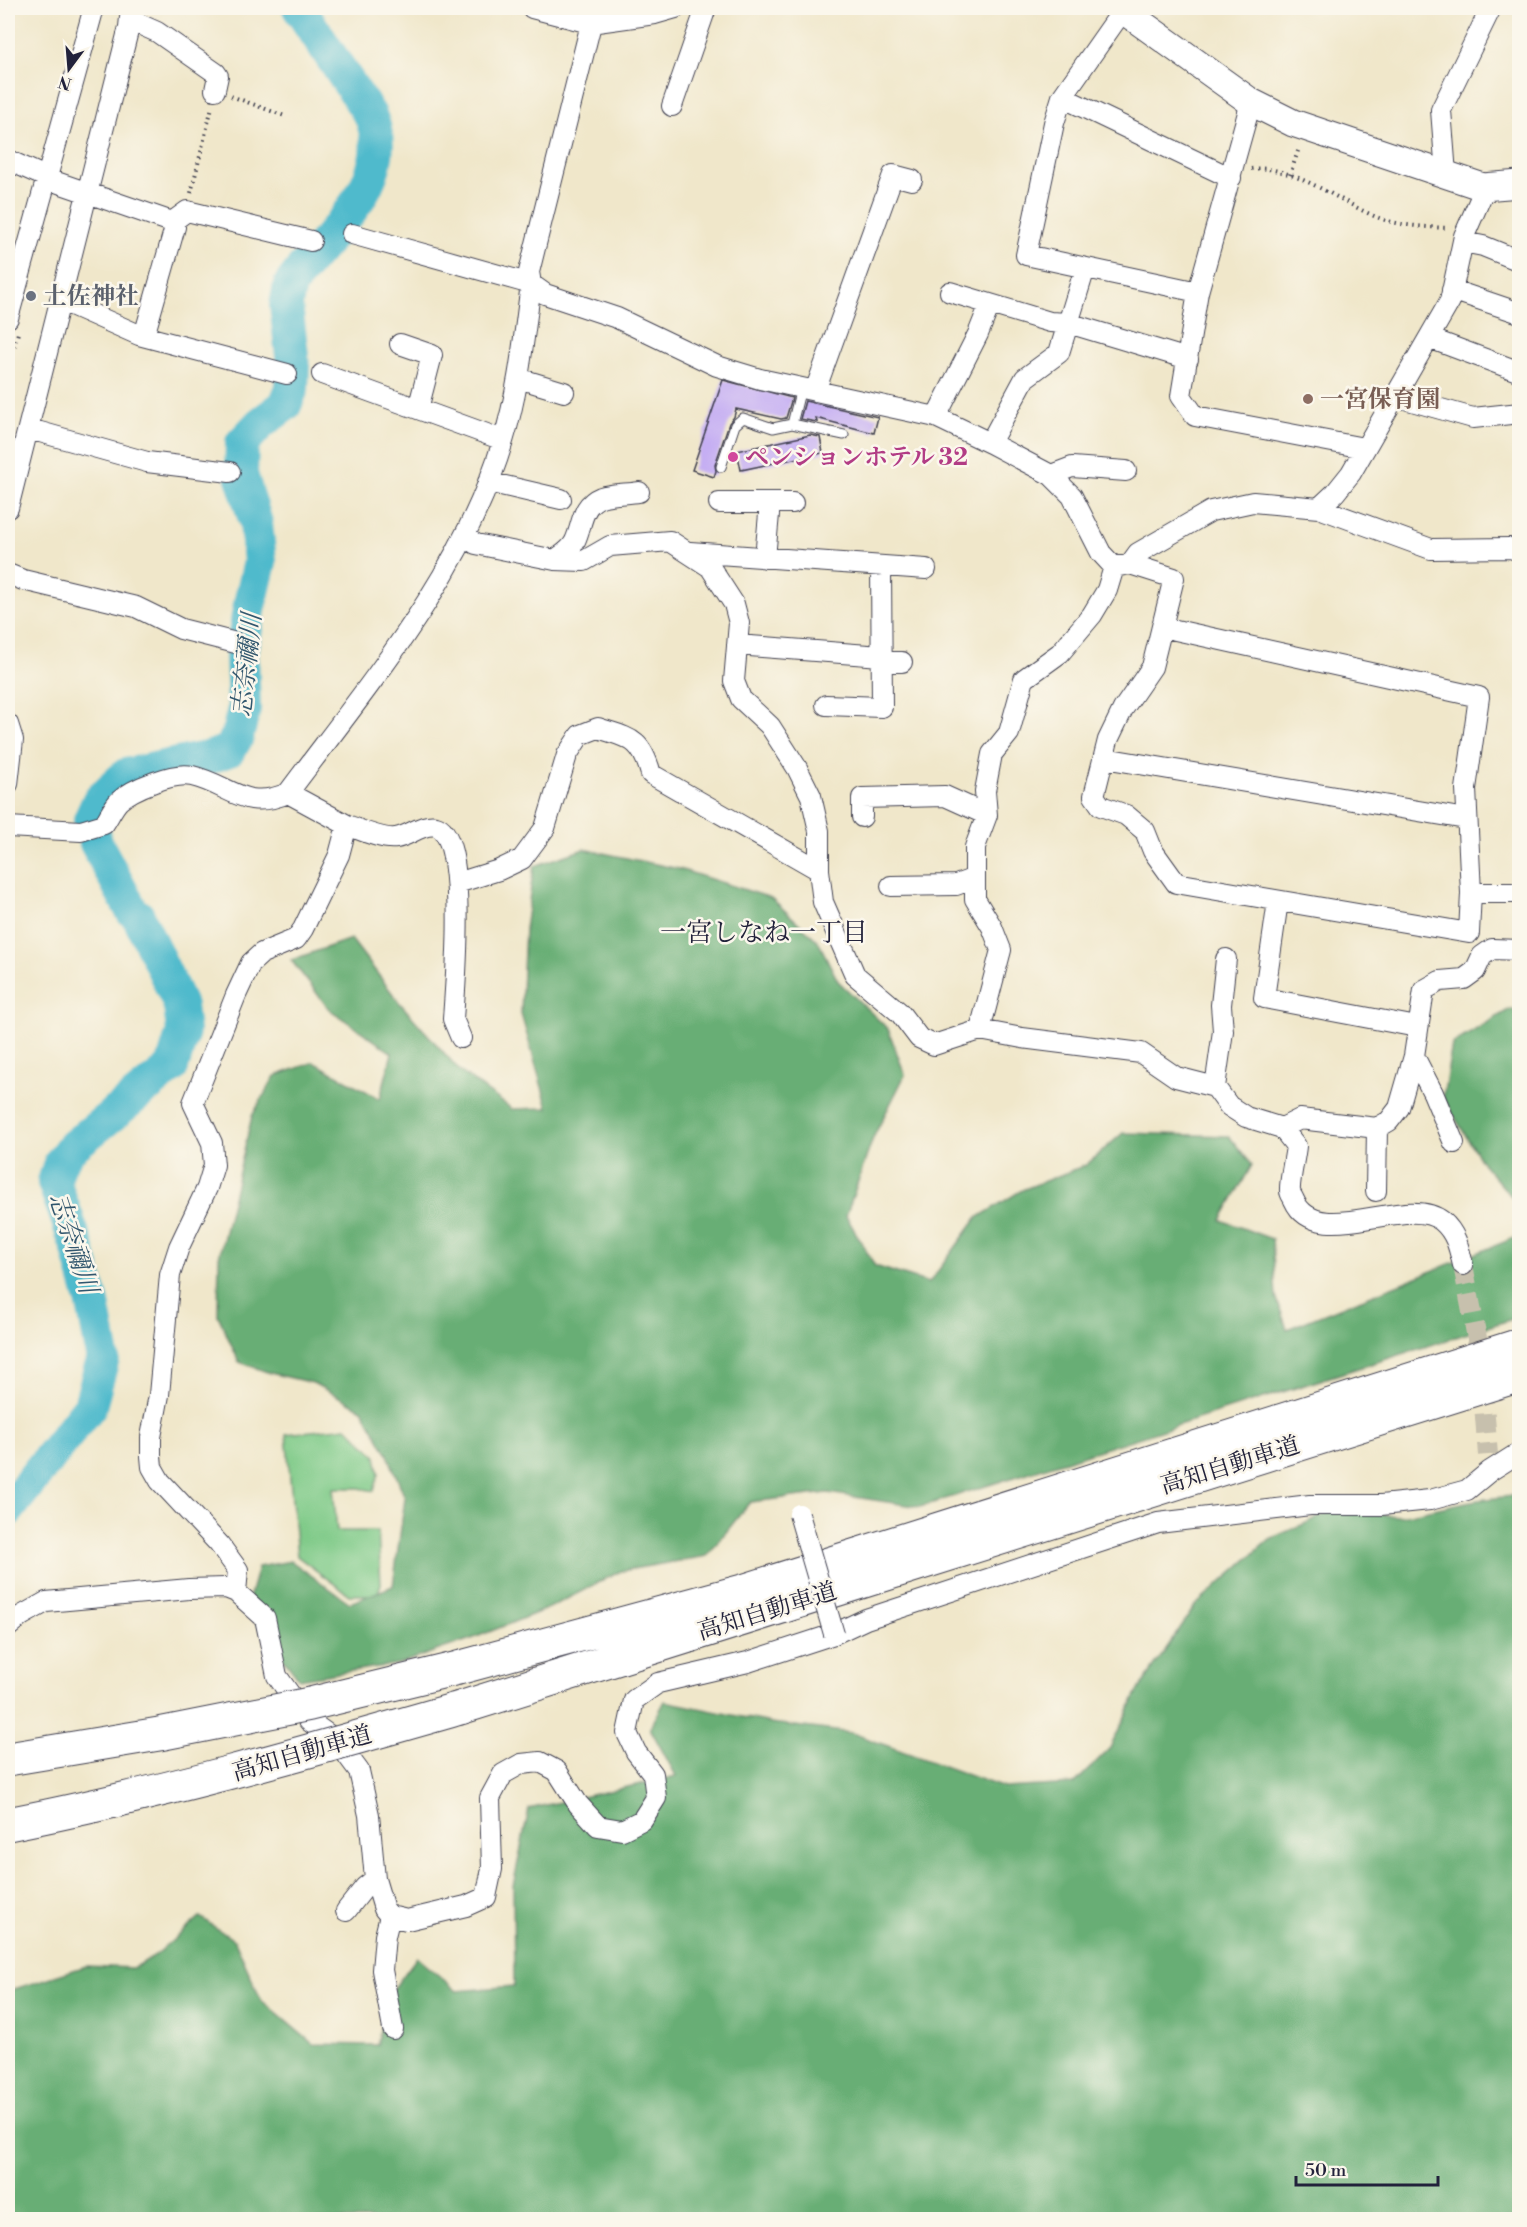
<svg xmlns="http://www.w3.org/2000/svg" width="1527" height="2227" viewBox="0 0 1527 2227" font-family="'Libre Bodoni','Noto Serif JP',serif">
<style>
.green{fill:#7fca88;stroke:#507662;stroke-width:1.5}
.forest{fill:#67ae74;stroke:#446858;stroke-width:1.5}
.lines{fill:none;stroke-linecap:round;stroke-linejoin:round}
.river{stroke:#4fbacc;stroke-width:34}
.building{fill:#c5aef3}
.street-tunnel{stroke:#c7c0ad;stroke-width:20;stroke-dasharray:20 10;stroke-linecap:butt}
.lane-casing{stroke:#414050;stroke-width:11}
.street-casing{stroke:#414050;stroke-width:22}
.secondary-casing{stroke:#414050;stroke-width:29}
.highway-casing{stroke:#414050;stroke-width:35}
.path{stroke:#414050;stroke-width:4;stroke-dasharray:1.5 4.5;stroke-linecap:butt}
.lane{stroke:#fff;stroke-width:9}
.street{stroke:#fff;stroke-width:20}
.secondary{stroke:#fff;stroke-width:27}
.highway{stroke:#fff;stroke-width:33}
.street-bridge-casing{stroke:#414050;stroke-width:22;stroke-linecap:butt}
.highway-bridge-casing{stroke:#414050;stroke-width:35;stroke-linecap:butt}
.street-bridge{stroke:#fff;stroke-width:20}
.highway-bridge{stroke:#fff;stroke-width:33}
.worship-dot{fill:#6b7280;stroke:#fbf7ec;stroke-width:2}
.education-dot{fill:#8d6e63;stroke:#fbf7ec;stroke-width:2}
.hotel-dot{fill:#d1479c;stroke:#fbf7ec;stroke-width:2}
.labels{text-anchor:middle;stroke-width:5;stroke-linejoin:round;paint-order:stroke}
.worship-label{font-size:24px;font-weight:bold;fill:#5b616d;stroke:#fbf7ec;text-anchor:start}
.education-label{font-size:24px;font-weight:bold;fill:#785e54;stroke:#fbf7ec;text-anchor:start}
.hotel-label{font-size:24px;font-weight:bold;fill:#b23c85;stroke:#fbf7ec;text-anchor:start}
.street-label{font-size:24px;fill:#22223b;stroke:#fbf7ec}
.water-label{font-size:26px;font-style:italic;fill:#32576e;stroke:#fbf7ec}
.neighbourhood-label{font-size:26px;fill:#22223b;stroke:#fbf7ec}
</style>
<rect width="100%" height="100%" fill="#fbf7ec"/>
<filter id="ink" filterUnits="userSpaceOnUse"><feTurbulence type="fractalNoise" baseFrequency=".0167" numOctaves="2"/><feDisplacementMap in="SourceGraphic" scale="12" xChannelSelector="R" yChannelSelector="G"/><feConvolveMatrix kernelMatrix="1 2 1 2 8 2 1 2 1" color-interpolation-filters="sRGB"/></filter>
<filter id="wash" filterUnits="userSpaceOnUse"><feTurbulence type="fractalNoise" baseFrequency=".008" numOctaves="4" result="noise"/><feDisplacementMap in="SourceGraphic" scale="24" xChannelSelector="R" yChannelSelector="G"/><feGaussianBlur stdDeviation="1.35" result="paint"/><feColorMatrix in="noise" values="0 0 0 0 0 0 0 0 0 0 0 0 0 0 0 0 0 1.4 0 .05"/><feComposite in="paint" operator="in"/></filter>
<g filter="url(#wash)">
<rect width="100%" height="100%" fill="#f0e7ca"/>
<path class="green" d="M347 1427 376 1456 379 1473 374 1491 359 1488H333L337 1531H378L381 1584 377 1595H349L297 1556 286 1434Z"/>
<path class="forest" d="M584 849 679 869 771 898 818 941 838 981 888 1029 905 1075 873 1138 846 1216 875 1266 929 1283 977 1218 1022 1190 1086 1165 1123 1133 1229 1136 1252 1165 1221 1220 1272 1239 1276 1297 1287 1329 1519 1236V1317L920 1507 828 1493 750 1502 707 1556 621 1571 549 1608 474 1638 398 1664 299 1679 246 1609 258 1567 291 1561 350 1603 393 1586 405 1498 388 1455 362 1409 313 1383 270 1373 239 1362 218 1315 219 1257 252 1116 275 1076 314 1062 380 1099 392 1053 329 1009 291 960 351 939 399 1002 461 1072 512 1109 548 1108 521 1014 525 929 534 866Z
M1510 1009 1519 1010V1205L1483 1164 1443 1098 1452 1044Z
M1519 1495V2219L8 2220V1991L86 1966 134 1968 157 1954 200 1917 235 1941 261 2000 313 2044 377 2045 388 1996 417 1957 457 1991 514 1986 513 1886 529 1809 676 1776 650 1728 665 1701 771 1723 852 1733 1004 1788 1074 1784 1110 1748 1138 1691 1195 1606 1270 1539 1331 1512 1401 1516 1471 1501Z"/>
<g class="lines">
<path class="river" d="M8 1510 90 1406 103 1358 93 1304 77 1246 54 1182 60 1163 71 1148 172 1067 183 1031 180 1006 176 996 138 916 132 911 96 843 90 820 99 800 126 775 211 757 229 750 237 737 244 709 242 653 250 604 260 562 256 523 241 474 242 443 261 423 285 405 292 388 293 364 286 305 290 285C324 236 400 180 370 115L299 8"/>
</g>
<g id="blocks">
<path class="building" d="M723 380 792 398 786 418 781 419 736 409 734 417 729 423 715 465 716 471 714 477 692 470Z
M805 401 878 417 874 433 816 418 817 422 800 419Z
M810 435 820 437 823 453 741 470 737 451Z"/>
</g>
</g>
<g filter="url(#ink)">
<use href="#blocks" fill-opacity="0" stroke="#414050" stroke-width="1.5"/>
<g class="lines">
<path class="street-tunnel" d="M1463 1265 1480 1354 1488 1455"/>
<g class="lane-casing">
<path id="lane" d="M792 424 801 388
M721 467 735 425 743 418 773 428 792 424 844 435"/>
</g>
<g class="street-casing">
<path id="street" d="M532 8 590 23 655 14 676 8
M1123 10 1062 97 1054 123 1026 255 1198 292
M130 20 157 32 216 73 218 76 215 90
M1062 97 1231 178
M1251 102 1198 292 1181 396 1195 416 1364 448
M672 106 706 8
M8 160 59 183 172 222 187 211 311 241
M1446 174 1441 110 1491 8
M352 234 531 284 545 294 617 318 717 366 760 379 936 417 990 443 1051 475 1072 496 1101 553 1114 567 1130 564 1174 578 1152 667 1123 709 1108 740 1094 796 1101 806 1126 815 1145 831 1153 851 1176 883 1469 933 1471 893 1466 789 1479 697 1162 627
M1463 242 1483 246 1520 261
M1452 290 1520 313
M950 292 1050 322 1068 323 1188 359
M60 300 139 335 287 374
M8 318 93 11
M144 336 175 227 172 222
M1429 338 1520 372
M400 344 432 355 418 409
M322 374 503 440
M518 378 564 392
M815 391 893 175 912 180
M1394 396 1473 418 1520 413
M936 417 978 334 990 304
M29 426 33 430 147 462 230 472
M990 443 1025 378 1059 353 1085 268
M1051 475 1072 467 1126 471
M488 482 561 499
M719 503H793
M8 508 129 27 131 8
M1319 508 1335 493 1351 473 1450 301 1464 236 1481 197 1483 187
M465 537 476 544 555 560 584 561 610 546 670 541 710 567 734 604 739 623 734 681 741 699 770 726 797 768 811 796 819 831V870L823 902 855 975 900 1013 919 1038 934 1045 980 1030 1022 1038 1141 1053 1176 1077 1215 1087 1229 1106 1246 1117 1282 1128 1296 1146C1295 1157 1289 1182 1290 1191 1290 1194 1293 1197 1294 1200 1317 1252 1407 1192 1442 1221 1456 1233 1459 1248 1463 1265
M690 552 926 569
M765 558 770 503
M555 560C563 554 571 550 575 541 583 524 581 505 601 497 612 493 627 494 639 492
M1130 564 1138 553 1211 511 1253 502 1319 508 1431 549 1510 548 1520 551
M8 574 23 580 136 607 181 629 236 643
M737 645 881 656
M883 662H902
M826 705 882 707 881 566
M8 724 13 740 8 784
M1104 758 1466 819
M862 817V798L945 796 987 815
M347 825C361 830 382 840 396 838 409 836 423 823 436 826 469 835 455 989 453 1019L461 1038
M8 827 81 831 104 824C109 817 113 807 119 801 133 788 174 772 192 776 231 785 244 812 288 793 370 683 463 574 503 441 519 390 524 336 531 284L529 272 595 8
M457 883 499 870 522 859 545 828 567 755 580 735 598 728C631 739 641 738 651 774L819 870
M891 886 956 885 975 878
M1471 893H1520
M1278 901 1264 998 1417 1027
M980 1030 1001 950 992 927 975 899V847L987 815 985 791 992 754 1009 733 1024 679 1060 653 1092 615 1107 590 1114 567
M1414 1056 1433 1093 1454 1143
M1215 1087 1223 1031 1221 1005 1226 959
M1282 1128 1300 1119 1377 1128 1389 1121 1399 1108 1414 1056 1424 990 1440 981 1464 979 1475 971 1482 956 1492 949 1520 950
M1376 1191 1377 1128
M236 1592 238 1570 219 1544 160 1481 152 1467 151 1456V1437L159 1395 170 1275 179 1247 207 1188 214 1165 212 1143 193 1103 236 995 251 963 262 953 296 939 303 929 339 855 347 825 288 793
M8 1627 21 1616 46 1602 189 1589 226 1588 236 1592 265 1618 277 1676 309 1721 336 1740 359 1771 369 1815 375 1879 384 1909 390 1916 407 1920 466 1906 486 1897 492 1869 490 1798 503 1774 521 1764 540 1762 557 1771 578 1804 598 1826 622 1830 642 1820 656 1798 653 1774 636 1752 627 1733 634 1700 658 1683 748 1662 834 1634 866 1619 1158 1523 1310 1505H1381L1430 1500 1467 1490 1490 1471 1520 1452
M346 1911 365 1887 375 1879
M390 1916 385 1936 382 1970 393 2029"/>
</g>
<g class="secondary-casing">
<path id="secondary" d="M1120 8 1251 102 1293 123 1483 187 1520 184"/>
</g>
<g class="highway-casing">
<path id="highway" d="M458 1668 743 1591 1520 1345
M460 1708 1520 1375"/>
</g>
<path class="path" d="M231 96 287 117
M1251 169C1290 163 1343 204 1379 218 1400 226 1425 227 1448 228
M1290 175 1299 148
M191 193 212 107
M8 370 18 333"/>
<use href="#lane" class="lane"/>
<use href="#street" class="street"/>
<use href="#secondary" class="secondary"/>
<use href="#highway" class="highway"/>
<g class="street-bridge-casing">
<path id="street-bridge" d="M799 1514 834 1634"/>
</g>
<g class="highway-bridge-casing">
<path id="highway-bridge" d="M8 1759 159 1734 310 1704 458 1668
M8 1824C161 1794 310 1751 460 1708"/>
</g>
<use href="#street-bridge" class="street-bridge"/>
<use href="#highway-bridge" class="highway-bridge"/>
</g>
</g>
<circle class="worship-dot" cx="31" cy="296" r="6"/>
<circle class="education-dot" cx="1308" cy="399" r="6"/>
<circle class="hotel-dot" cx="733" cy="457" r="6"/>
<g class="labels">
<g class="worship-label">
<text x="43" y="304">土佐神社</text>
</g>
<g class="education-label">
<text x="1320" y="407">一宮保育園</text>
</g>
<g class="hotel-label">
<text x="745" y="465">ペンションホテル 32</text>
</g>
<g class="street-label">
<text transform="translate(1230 1465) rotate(-17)" y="8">高知自動車道</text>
<text transform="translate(767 1611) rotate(-17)" y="8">高知自動車道</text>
<text transform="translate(302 1753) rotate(-16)" y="8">高知自動車道</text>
</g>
<g class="water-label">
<text transform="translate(246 665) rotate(-84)" y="9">志奈禰川</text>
<text transform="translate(74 1243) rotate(72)" y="9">志奈禰川</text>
</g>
<g class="neighbourhood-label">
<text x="764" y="941">一宮しなね一丁目</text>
</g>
</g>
<rect width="1527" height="2227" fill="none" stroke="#fbf7ec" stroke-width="30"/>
<g transform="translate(69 69) rotate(196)" stroke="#fbf7ec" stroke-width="4.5" paint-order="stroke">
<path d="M0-4.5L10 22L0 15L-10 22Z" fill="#22223b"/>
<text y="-9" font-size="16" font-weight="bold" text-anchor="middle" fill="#22223b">N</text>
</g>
<path d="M1296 2176v9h142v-9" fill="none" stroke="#22223b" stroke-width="3"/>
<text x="1305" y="2176" font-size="18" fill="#22223b" stroke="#fbf7ec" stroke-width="4.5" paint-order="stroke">50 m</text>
</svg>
